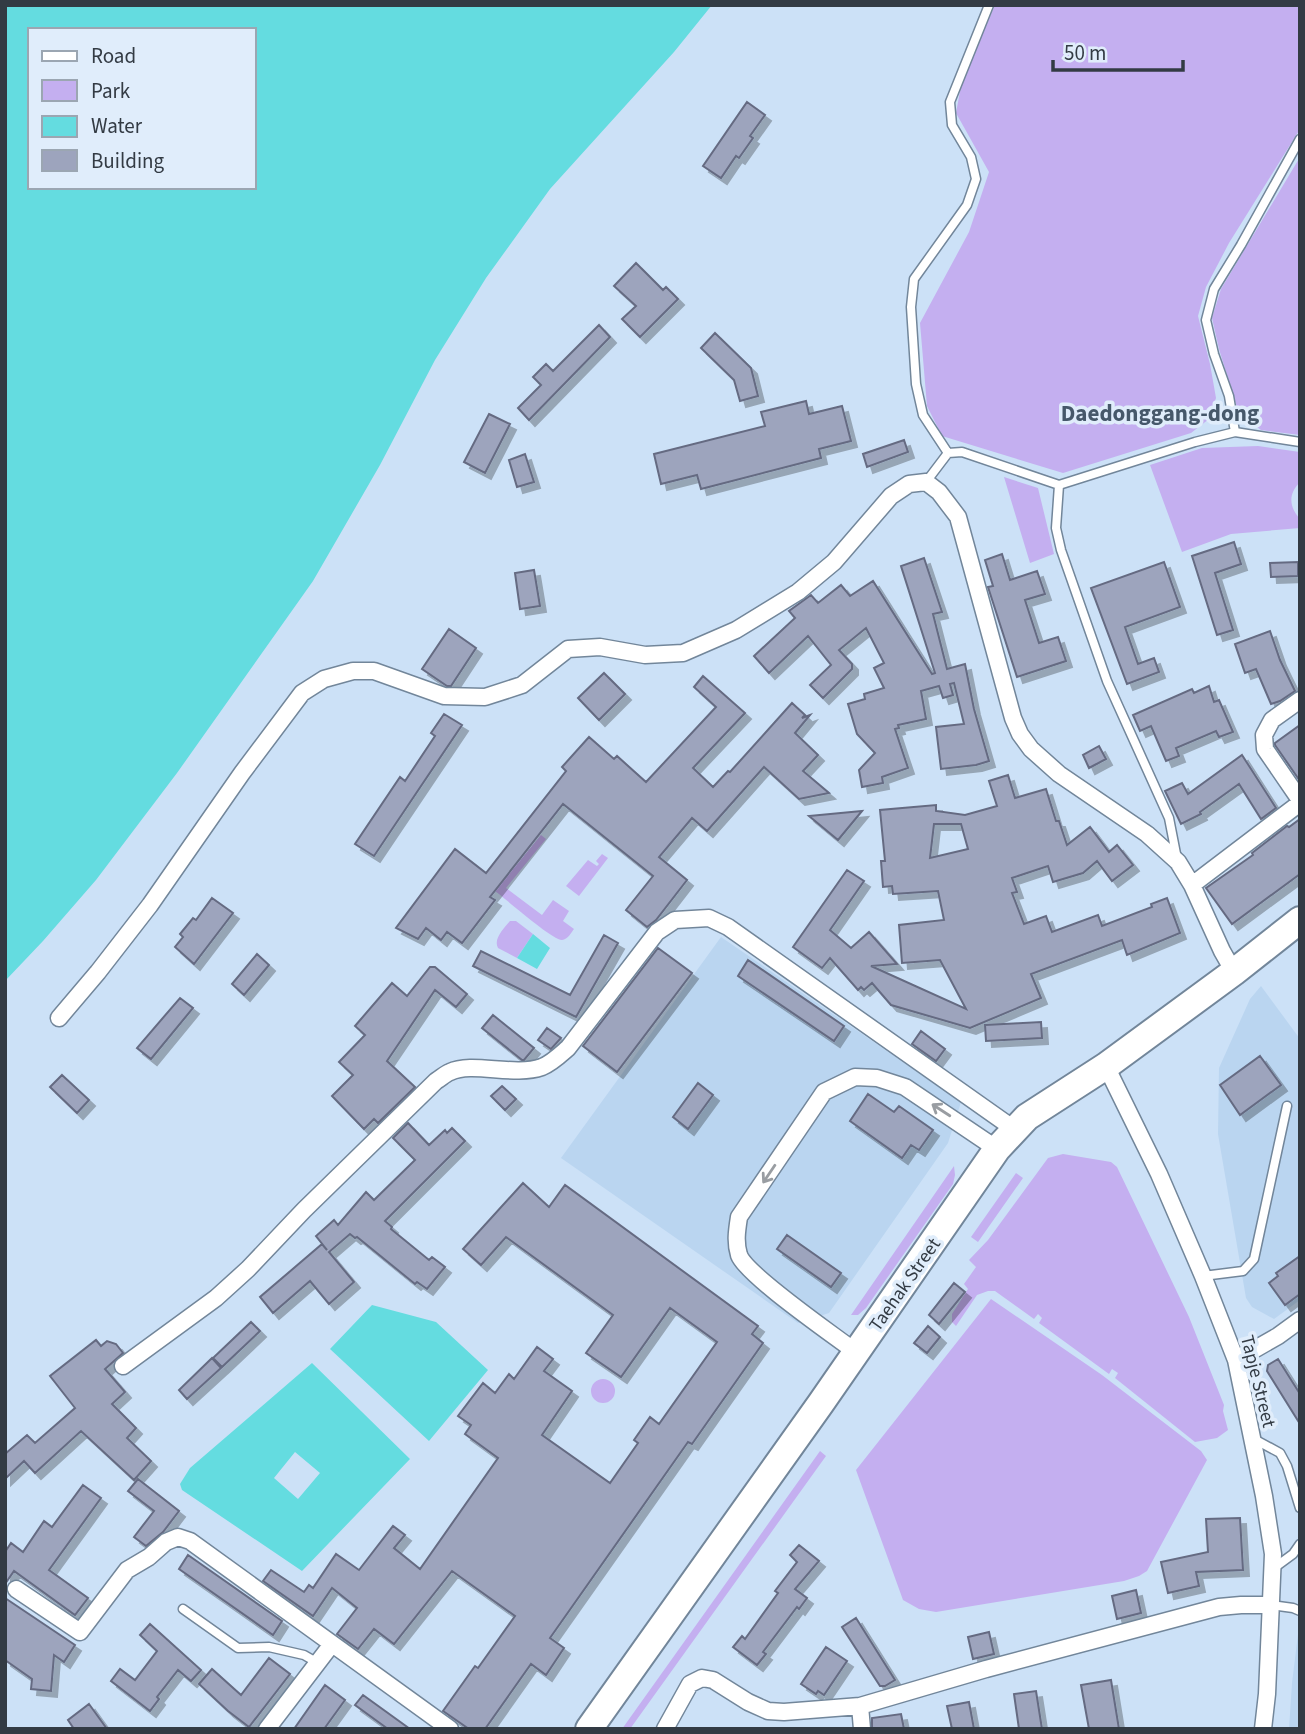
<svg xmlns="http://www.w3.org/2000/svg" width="1305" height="1734" viewBox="0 0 1305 1734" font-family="'Source Sans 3',sans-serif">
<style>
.built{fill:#bad5f0}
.green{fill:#c4aff0}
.water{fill:#64dce0;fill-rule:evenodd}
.building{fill:#9da4bd;stroke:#656b82;stroke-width:2;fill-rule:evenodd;filter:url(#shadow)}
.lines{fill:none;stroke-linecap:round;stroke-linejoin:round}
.service-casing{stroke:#72869a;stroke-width:11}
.minor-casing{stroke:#72869a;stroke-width:19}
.primary-casing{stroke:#72869a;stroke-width:30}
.service{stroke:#fff;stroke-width:8}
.minor{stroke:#fff;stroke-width:16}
.primary{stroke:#fff;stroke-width:26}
.oneway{stroke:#999da2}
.labels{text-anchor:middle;stroke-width:7;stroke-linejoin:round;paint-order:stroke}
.street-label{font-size:19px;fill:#333b44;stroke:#e0edfb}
.quarter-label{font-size:23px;font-weight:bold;fill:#46586a;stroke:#e0edfb}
</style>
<defs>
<filter id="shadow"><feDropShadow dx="6" dy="6" stdDeviation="0" flood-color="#0004"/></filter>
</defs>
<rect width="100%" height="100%" fill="#cce1f7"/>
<path class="built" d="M721 937 961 1102 948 1143 829 1313 798 1323 561 1158Z
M1261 986 1300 1039V1300L1274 1319 1252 1307 1246 1298 1218 1134 1219 1068 1250 999Z
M1300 1618V1729H1289L1292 1683Z"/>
<path class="green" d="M995 5H1300V129L1229 243 1206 287 1198 316 1210 364 1216 398 1209 419 1191 433 1063 473 942 436 927 406 920 323 969 232 989 172 956 113 962 80Z
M1300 157V435L1261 430 1239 414 1219 349 1212 318 1221 289Z
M1258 446 1300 452V482C1288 494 1289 507 1300 519V528L1231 534 1182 552 1150 465 1202 448Z
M1004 477 1038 488 1054 554 1030 563Z
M541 835 546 839 506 888 542 915 553 900 569 911 563 921 574 929C571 933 568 939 562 940 552 940 506 899 495 891Z
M602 854 608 858 579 896 566 886 588 860 597 866 599 864 596 861Z
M510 921H516L533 934 517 958 498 948C493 939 504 928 510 921Z
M1063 1154 1111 1162 1117 1167 1189 1317 1224 1405 1223 1411 1228 1430 1217 1438 1195 1442 1115 1378 1118 1373 1112 1369 1109 1374 1039 1323 1042 1318 1038 1314 1034 1319 995 1291H988L977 1295 956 1326 952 1322V1314L968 1289 964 1284 976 1267 969 1260 988 1240 1048 1158Z
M954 1166 955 1175 953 1184 866 1308 858 1315H851Z
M1016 1173 1023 1178 978 1242 971 1237Z
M991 1299 1102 1375 1201 1451 1207 1460 1147 1571 1139 1576 1124 1581 936 1612 919 1609 903 1600 856 1470Z
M591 1391a12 12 0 1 1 24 0a12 12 0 1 1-24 0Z
M820 1451 826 1456 630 1729H622Z"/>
<path class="water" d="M5 5H712L674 52 550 189 486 278 435 360 380 465 313 581 177 773 96 880 43 941 5 981ZM30 30H254V187H30Z
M533 934 550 948 537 969 517 958Z
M372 1305 436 1322 488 1370 429 1441 330 1349Z
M312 1363 410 1459 302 1571 182 1490 180 1484 190 1468ZM295 1452 320 1473 298 1499 274 1478Z"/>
<path class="building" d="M747 102 765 115 750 136 753 138 739 158 736 156 721 178 703 166Z
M636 263 663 290 666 287 678 299 640 337 622 319 636 306 614 286Z
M599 325 610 337 529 420 518 408 541 385 533 377 546 364 553 371Z
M715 333 751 368 758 396 740 401 734 380 701 348Z
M806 401 809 414 842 406 851 441 819 449 821 458 701 489 697 475 661 484 654 454 765 426 761 412Z
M489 414 510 424 485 473 464 462Z
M904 440 908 452 867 467 863 454Z
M525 454 534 482 517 487 509 460Z
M1234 542 1241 564 1215 573 1233 630 1217 635 1192 556Z
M1002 554 1010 580 1037 571 1045 594 1025 600 1039 643 1058 637 1066 661 1017 677 988 587 993 586 985 560Z
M924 558 942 612 933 614 947 669 965 664 974 709 989 761 976 765 941 769 936 727 964 724 954 683 950 684 953 695 943 698 939 686 921 691 926 719 898 725 899 728 895 729 908 768 882 777 883 783 862 787 859 770 875 753 857 734 848 704 865 699 864 694 884 688 874 668 884 663 866 628 839 650 852 664V669L823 698 810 685 831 665 808 636 769 673 754 656 795 618 789 611 811 595 818 603 841 585 850 596 873 581 932 674 935 673 901 566Z
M1164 562 1180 607 1125 627 1138 664 1154 658 1159 672 1127 684 1091 588Z
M1298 562V576L1271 577 1270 563Z
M534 570 540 606 520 609 515 573Z
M449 629 476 648 451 686H447L422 669Z
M1270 631 1280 660 1295 691 1280 701 1271 704 1256 669 1245 673 1235 644Z
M604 673 625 694 599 720 578 698Z
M703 676 745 713 693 768 713 787 728 771 730 772 792 703 805 715 802 718 810 715 795 733 818 755 803 771 829 793 799 799 764 767 707 831 692 818 659 857 687 880 656 920 647 927 626 910 653 876 563 804 490 897 495 900 462 943 447 932 441 940 426 928 418 939 396 928 455 849 486 873 566 771 562 767 589 737 614 759 617 756 646 782 716 707 694 687Z
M1209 686 1214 702 1219 700 1233 732 1219 737 1216 731 1176 748 1179 756 1166 761 1151 726 1140 731 1133 715 1192 689 1194 693Z
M444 714 462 725 374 856 355 844 400 777 405 781 435 736 431 733Z
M1300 725V781L1275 745V743Z
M1099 746 1106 759 1089 768 1083 755Z
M1242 755 1276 808 1261 819 1239 784 1200 812 1201 814 1181 824 1165 791 1182 783 1188 794Z
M1008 775 1015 798 1046 789 1056 821H1059L1067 845 1090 827 1109 852 1117 845 1133 865 1112 881 1097 861 1083 873 1053 882 1048 866 1012 878 1017 892 1012 893 1024 924 1046 916 1052 932 1098 915 1102 926 1152 907 1151 904 1167 898 1180 933 1127 955 1122 940 1031 974 1041 998 970 1028 891 1005 872 983 864 990 861 987 858 990 830 958 822 968 793 947 847 870 864 881 830 930 851 948 869 932 897 964 871 966 966 1009 940 960 902 963 899 925 944 920 938 891 893 894 892 886 883 887 881 861H885L880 810 936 805V811L965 815 997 806 989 781ZM934 824H961L968 849 930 858Z
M862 811 838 840 809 816Z
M1300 819V874L1232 924 1206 888 1253 855 1252 853 1287 826 1289 827Z
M212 898 233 913 194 964 175 947 183 937 180 934 193 918 196 920Z
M604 935 618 943 576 1017 473 966 481 951 570 995Z
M658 948 692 973 617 1072 583 1046Z
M257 954 269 965 244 995 232 984Z
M748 960 844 1026 834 1041 738 976Z
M430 967H435L467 994 456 1007 435 990 387 1061 415 1087 378 1123 374 1119 364 1129 332 1096 353 1075 339 1062 365 1035 355 1026 392 983 407 996Z
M180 998 193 1008 151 1059 137 1048Z
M493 1015 534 1048 524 1060H522L482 1028Z
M1041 1022 1042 1038 986 1041 985 1025Z
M547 1028 561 1038 551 1049 538 1040Z
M921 1031 945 1049 936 1061 912 1044Z
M1260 1056 1281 1085 1240 1115 1220 1085Z
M62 1075 89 1100 77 1113 50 1087Z
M698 1083 713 1095 688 1129 673 1117Z
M502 1086 516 1099 505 1110 491 1096Z
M868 1094 894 1112 899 1106 933 1130 919 1150 911 1145 902 1158 850 1121Z
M408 1123 429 1145 445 1130 447 1133 452 1128 465 1141 385 1221 392 1227 391 1229 429 1260 432 1257 445 1267 427 1289 417 1282 415 1284 357 1237 355 1238 350 1234 329 1252 354 1282 329 1304 310 1281 273 1313 260 1297 322 1244 327 1250 316 1236 334 1220 338 1225 366 1192 374 1200 415 1160 393 1138Z
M523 1183 549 1207 565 1185 758 1326 752 1334 763 1343 692 1444 688 1442 550 1638 564 1648 546 1675 531 1664 485 1729H469L443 1711 475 1666 478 1668 515 1616 452 1571 394 1644 374 1629 358 1649 337 1634 357 1608 332 1588 313 1616 263 1581 271 1570 304 1592 309 1585 313 1588 336 1554 359 1570 393 1526 405 1535 394 1548 420 1569 498 1458 465 1434 471 1425 458 1416 483 1383 495 1393 509 1374 514 1379 537 1347 553 1359 544 1371 572 1391 542 1435 610 1483 638 1443 634 1440 650 1417 659 1424 717 1342 670 1308 621 1377 586 1353 613 1315 506 1237 481 1265 463 1249Z
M787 1235 841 1273 831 1287 777 1249Z
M1300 1256V1294L1285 1305 1269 1283 1278 1276 1276 1273Z
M954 1283 965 1292 939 1324 929 1315Z
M251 1322 260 1331 222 1367 213 1358Z
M928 1326 940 1337 927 1353 914 1343Z
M96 1340 101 1346 107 1341 116 1344 123 1353 105 1369 125 1392 112 1404 136 1428 127 1438 151 1461 134 1480 81 1431 35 1473 24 1461 5 1479V1454L27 1435 35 1443 75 1408 50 1376Z
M212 1358 221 1368 187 1399 179 1390Z
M1278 1359 1300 1394V1424L1267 1371 1268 1365Z
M138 1479 179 1511 163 1532 146 1546 134 1537 154 1511 128 1491Z
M83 1485 101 1498 49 1570 88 1598 75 1615 14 1571 5 1584V1552L11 1543 23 1552 44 1521 52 1527Z
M1240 1518 1243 1570 1196 1572 1199 1586 1168 1593 1161 1562 1208 1552 1206 1519Z
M799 1545 819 1561 795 1589 807 1598 799 1609 797 1607 763 1652 766 1654 757 1665 733 1647 742 1636 745 1639 778 1593 775 1591 797 1562 790 1555Z
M188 1555 282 1621 273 1635 179 1569Z
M1136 1590 1141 1613 1117 1619 1112 1596Z
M5 1598 75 1645 64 1662 54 1655 51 1691 31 1689 32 1679 5 1660Z
M856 1618 895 1680 885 1686H880L842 1627Z
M150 1624 201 1670 191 1681 178 1670 157 1697 159 1699 150 1711 111 1681 120 1669 135 1680 157 1651 140 1635Z
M989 1632 994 1654 973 1659 968 1637Z
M826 1647 847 1661 824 1695 818 1691 816 1694 801 1684Z
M269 1658 290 1674 249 1727 228 1711 199 1684 212 1669 241 1695Z
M1111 1680 1119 1729H1089L1081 1685Z
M325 1685 345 1700 324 1729H294Z
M1036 1691 1042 1729H1019L1014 1694Z
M363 1695 410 1729H388L355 1705Z
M969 1702 974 1729H952L947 1706Z
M89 1704 107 1729H74L68 1720Z
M901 1714 904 1729H872V1718Z"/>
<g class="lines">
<g class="service-casing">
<path id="service" d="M1235 432 1229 396 1214 354 1206 320 1214 289 1241 245 1300 139
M948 453 923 415 916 384 911 307 914 279 967 205 976 179 971 157 952 125 950 102 989 5
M926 482 948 453 962 452 1059 485 1195 442 1235 432 1300 442
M1059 485 1056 528 1061 550 1107 681 1169 818 1177 859
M1203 1276 1243 1271 1254 1259 1287 1106
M1254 1439 1280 1453 1287 1466 1300 1508
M1274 1568 1293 1554 1300 1544
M1271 1605 1293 1608 1300 1611
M183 1609 238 1648 269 1647 304 1655 318 1663"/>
</g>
<g class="minor-casing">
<path id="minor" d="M1300 700 1272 720 1264 735 1265 749 1300 800
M1192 885 1300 803
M59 1018 98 972 150 905 242 773 302 693 324 679 353 671H374L444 696 485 697 522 685 568 649 600 647 645 655 683 653 736 630 798 592 834 562 891 496 909 484 926 482 939 492 958 517 1013 718 1020 734 1031 749 1059 774 1147 834 1178 862 1192 885 1222 951 1234 972
M1106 1066 1159 1174 1203 1276 1236 1360 1264 1496 1273 1554 1267 1694 1263 1729
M857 1353C835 1336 746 1275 739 1255 735 1242 737 1230 739 1217L824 1092 855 1077 877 1078 905 1087 997 1149
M1236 1360 1278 1336 1300 1320
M123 1366 216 1298 248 1269 304 1210 436 1081C441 1078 445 1074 450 1072 472 1061 514 1077 542 1067 552 1063 560 1055 568 1048L657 932 675 920 709 918 728 927 1014 1129
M16 1589 80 1632 127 1570 149 1557 166 1542 178 1537 190 1541 450 1729
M860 1706 862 1729
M267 1729 332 1644
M665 1729 690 1684 702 1678 713 1680 748 1702 768 1711 784 1712 860 1706 986 1669 1219 1607 1241 1605H1271"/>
</g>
<g class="primary-casing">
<path id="primary" d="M589 1729 821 1403 997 1149 1027 1117 1106 1066 1234 972 1300 920"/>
</g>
<use href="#service" class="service"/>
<use href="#minor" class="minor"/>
<use href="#primary" class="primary"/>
</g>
<defs><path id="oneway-shaft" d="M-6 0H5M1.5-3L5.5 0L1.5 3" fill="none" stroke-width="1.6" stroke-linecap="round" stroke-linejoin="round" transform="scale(1.75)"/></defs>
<g class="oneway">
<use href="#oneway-shaft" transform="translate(941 1110) rotate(-147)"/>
<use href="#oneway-shaft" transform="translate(769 1174) rotate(124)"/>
</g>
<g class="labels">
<g class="street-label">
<text transform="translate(904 1284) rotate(-55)" y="7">Taehak Street</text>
<text transform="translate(1259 1381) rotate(76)" y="7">Tapje Street</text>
</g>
<g class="quarter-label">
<text x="1160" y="421">Daedonggang-dong</text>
</g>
</g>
<rect width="1305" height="1734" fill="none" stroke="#333b44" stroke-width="14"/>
<rect x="28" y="28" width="228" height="161" fill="#e0edfb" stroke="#9ba6b2" stroke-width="2"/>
<rect x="42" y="51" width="35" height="10" fill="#ffffff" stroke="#9ba6b2" stroke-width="2"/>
<text x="91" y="63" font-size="21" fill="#333b44">Road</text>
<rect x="42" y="80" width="35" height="21" fill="#c4aff0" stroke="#9ba6b2" stroke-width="2"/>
<text x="91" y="98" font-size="21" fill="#333b44">Park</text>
<rect x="42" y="116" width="35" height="21" fill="#64dce0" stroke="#9ba6b2" stroke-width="2"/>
<text x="91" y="133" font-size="21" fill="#333b44">Water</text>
<rect x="42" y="150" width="35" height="21" fill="#9da4bd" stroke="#9ba6b2" stroke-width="2"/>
<text x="91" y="168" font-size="21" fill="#333b44">Building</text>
<path d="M1053 60v10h130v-10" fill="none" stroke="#333b44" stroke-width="3.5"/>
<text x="1064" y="60" font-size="21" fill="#333b44" stroke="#e0edfb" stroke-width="5" paint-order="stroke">50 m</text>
</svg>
